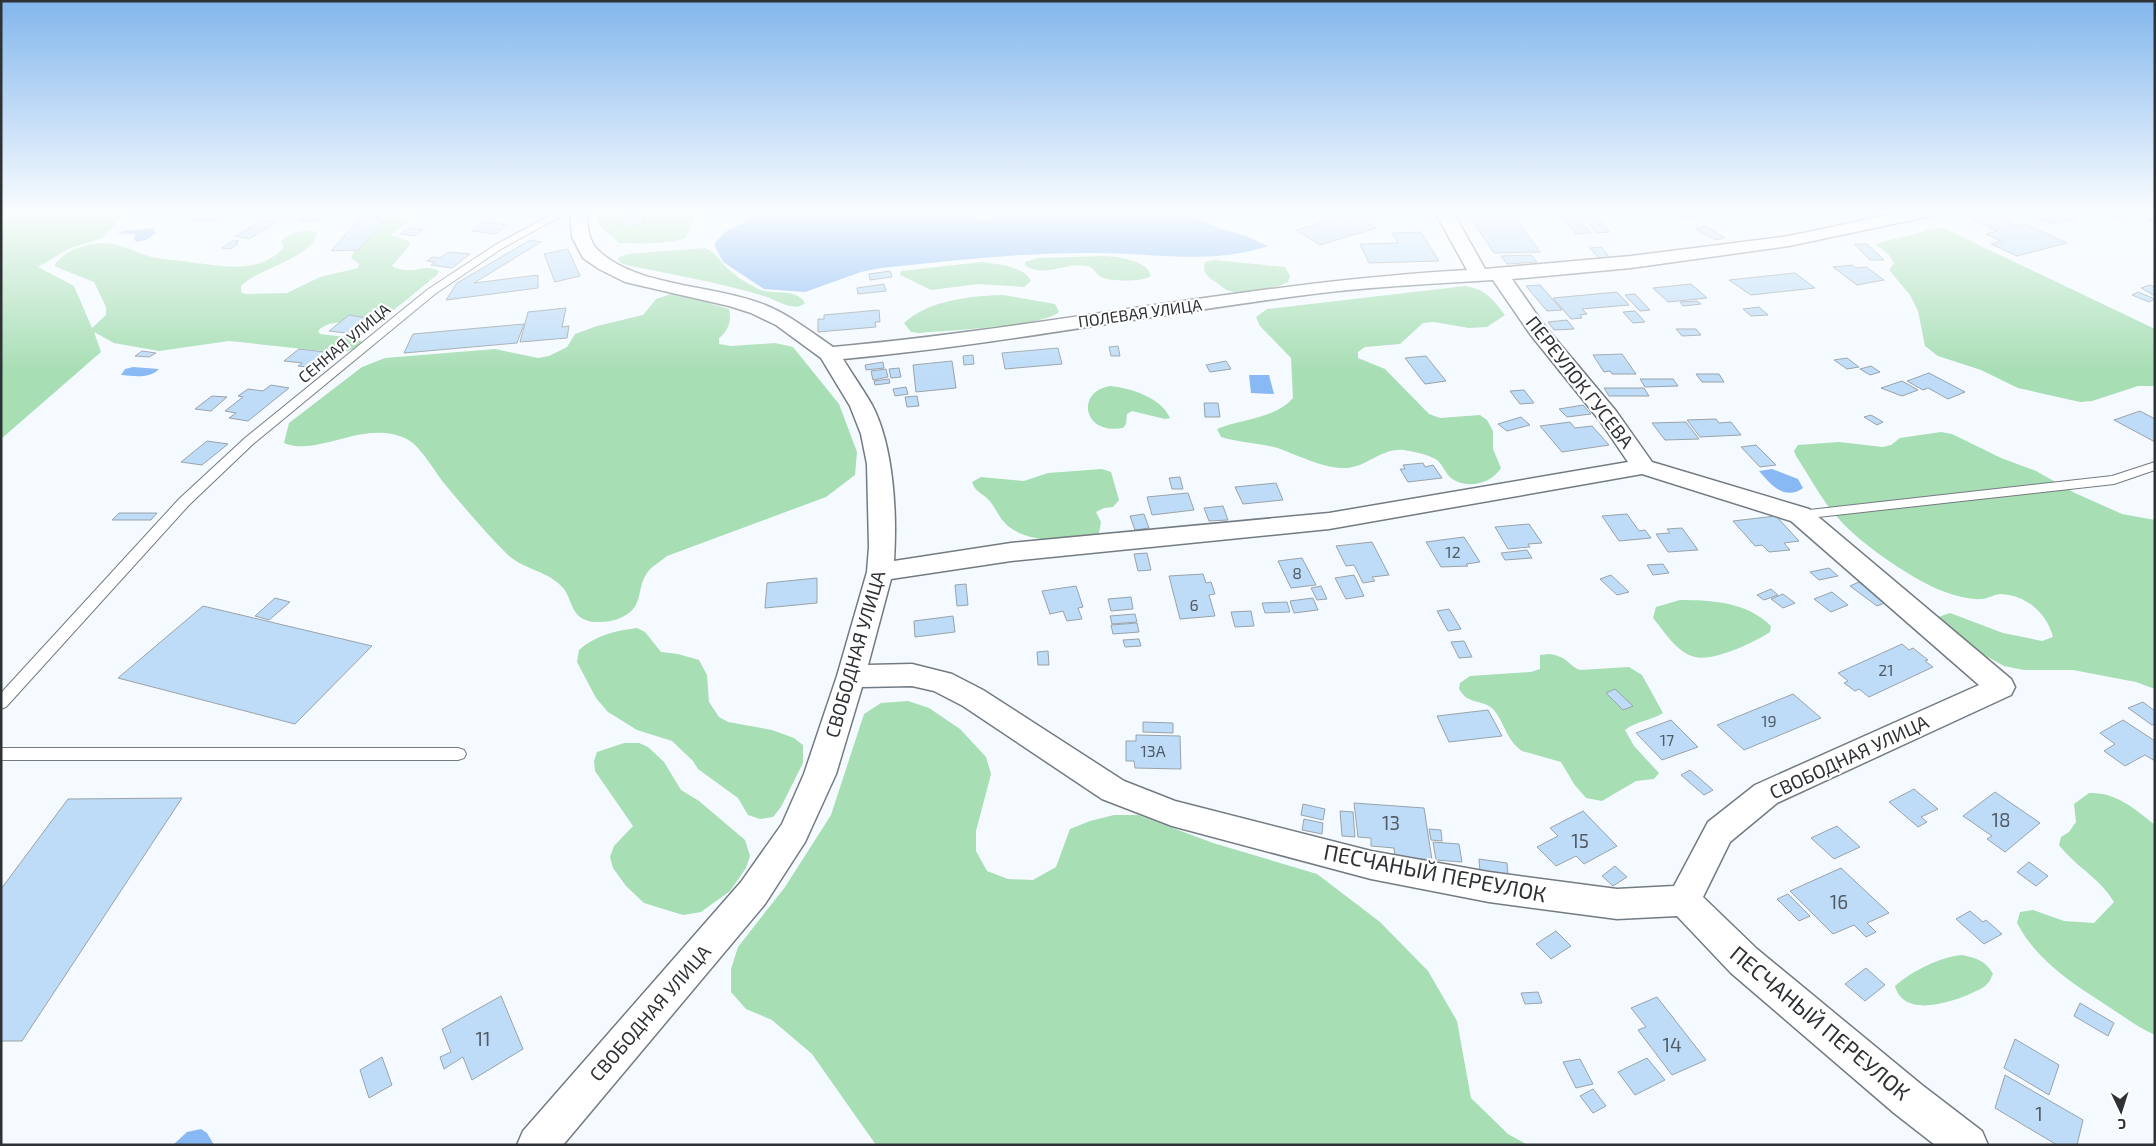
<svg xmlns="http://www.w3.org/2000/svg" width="2156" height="1146" viewBox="0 0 2156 1146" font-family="'Exo 2',sans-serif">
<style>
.green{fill:#a7deb4}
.water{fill:#89b9f4}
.building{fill:#bedcf7;stroke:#9aa3aa}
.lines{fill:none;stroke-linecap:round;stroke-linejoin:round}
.service-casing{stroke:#737b82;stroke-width:2}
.minor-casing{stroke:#737b82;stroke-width:3}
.tertiary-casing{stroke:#737b82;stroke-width:2}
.service{fill:#fff;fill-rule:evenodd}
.minor{fill:#fff;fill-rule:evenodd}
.tertiary{fill:#fff;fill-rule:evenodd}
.labels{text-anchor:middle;stroke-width:4.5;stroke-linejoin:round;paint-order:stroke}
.far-street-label{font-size:16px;fill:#2e3235;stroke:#fff}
.number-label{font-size:16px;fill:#525c66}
.street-label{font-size:19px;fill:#2e3235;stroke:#fff}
.near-number-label{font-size:19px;fill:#525c66}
.near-street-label{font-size:22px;fill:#2e3235;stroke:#fff}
</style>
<rect width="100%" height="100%" fill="#f4faff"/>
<path class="green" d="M1 212H128L102 238 68 249 38 267 74 286 92 328 106 315V307L94 282 54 266C65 248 93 241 112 244 127 246 139 254 152 257 165 260 178 260 190 262 222 266 260 275 284 247L281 242C289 232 305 228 317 232 314 258 258 268 241 286V292L245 294 287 293 320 277 358 268 359 264 351 258 354 251C368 237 386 206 409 215V220L391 235 408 241 410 245 392 266C413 277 423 262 439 271L437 275C422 286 393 313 378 320 360 328 332 315 318 331L320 334 346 337 362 341 357 348 342 353 229 341 159 351 114 343 94 332 101 352 1 439Z
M601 212H694L686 238C665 244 642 244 619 243L598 224V217Z
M1941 227 2155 329V386H2138L2092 401 2080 402 2018 388 1981 370 1938 356 1925 346 1918 311 1910 295 1889 270 1894 263 1889 255 1875 244Z
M705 248C714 251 719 260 725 266 735 276 749 285 761 290 775 295 796 288 805 303 795 313 777 300 764 296 717 282 669 274 622 264L618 260 619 257 629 254Z
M1105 256C1119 257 1147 260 1151 276 1143 282 1111 282 1101 277 1095 273 1094 267 1086 266 1065 262 1044 279 1025 265V262L1037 258Z
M1215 260 1285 267 1290 276 1288 282C1272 290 1244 297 1227 290 1222 288 1218 283 1214 281 1207 276 1202 272 1205 262Z
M982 262C997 264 1024 266 1031 281L1024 287 978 284 931 290 900 275 901 271Z
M1465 286C1486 289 1493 299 1505 315L1487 327 1469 328 1434 322 1423 323 1400 344 1365 347 1358 352V358L1385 369 1429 414 1440 418 1480 415 1487 420 1493 431V449L1501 468C1492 483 1470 489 1454 480 1446 476 1444 466 1437 460 1428 454 1414 452 1404 450 1381 448 1367 467 1347 468 1322 469 1297 454 1274 447 1256 443 1238 442 1221 437L1217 429C1240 419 1275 419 1293 398L1291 358 1260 326 1256 317 1267 309Z
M674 293 729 309C732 321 728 331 719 338V344L731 346 775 343 793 347 839 404 857 452 855 475 826 497 667 556C661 561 651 567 647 573 635 590 646 608 618 619 606 623 584 625 576 613 571 606 569 596 564 589 550 571 521 569 506 553 484 531 463 506 443 482 435 471 420 447 410 441 368 416 319 458 284 443L289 423 362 367 385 358 495 349 538 358 549 356 567 347 575 334 597 326 643 315 656 299Z
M1003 295 1055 304 1059 312C1042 327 947 330 919 333L911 332 904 323C929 300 970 296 1003 295Z
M1110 386C1130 388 1161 397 1170 418L1165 419 1132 411 1127 414 1126 424 1123 428C1082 435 1076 391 1110 386Z
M1941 432 1952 434 2001 458 2036 471 2075 493 2122 514 2155 520V689L2136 682 2073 670H2024L2004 666 1954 638 1934 629 1938 617 1950 613 2003 633 2042 641 2053 637C2047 613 2026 595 2001 594 1995 594 1989 598 1983 599 1971 600 1956 596 1945 592 1916 582 1859 543 1839 519 1822 501 1810 477 1796 456L1794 451 1798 445 1839 442 1883 447 1891 445 1900 438Z
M1102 469 1111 472 1119 500 1113 507 1104 508 1096 512 1101 522 1099 533 1094 536C1066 540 1032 545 1008 526 1000 519 997 511 992 504 986 494 975 493 972 482L981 477 1024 481 1048 473Z
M1680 600C1712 600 1747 602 1771 626L1770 632C1755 642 1713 662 1695 657 1677 653 1664 631 1653 618L1656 607Z
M637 628 645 632 661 652 678 654 699 660 707 675 709 702 719 717 728 722 772 730 794 738 803 745V763L781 807 773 817 760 819 748 815 738 798 698 769 693 761 672 741 637 730 608 712 596 698 577 662 579 650C596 635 615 631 637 628Z
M1550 654C1570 658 1566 664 1580 670L1629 667 1642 675 1663 713C1650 721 1636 721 1625 730L1634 746 1659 773 1654 779 1636 781 1602 801 1586 798 1574 784 1561 762 1522 751C1506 740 1505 723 1493 709 1486 702 1475 703 1467 698 1464 696 1461 692 1459 689L1460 683 1470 676 1531 672 1540 669V655Z
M908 701 929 708 960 729 986 757 991 774 976 831V851L987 871 1008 879 1033 880 1056 867 1070 829 1090 821 1114 815H1138L1213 843 1317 874 1380 922 1428 971 1457 1021 1471 1098 1508 1134 1528 1145H876L812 1054 772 1020 746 1009 731 992V969L738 947 785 887 831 815 864 714 881 703Z
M624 743H639L648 747 664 762 681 790 699 801 745 840 750 856 746 868 730 891 701 912 683 915 644 903 626 886 613 868 610 857 614 846 633 826 595 771 594 761 597 752Z
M2089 793C2116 792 2135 809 2155 825V1035C2137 1027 2122 1015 2106 1005 2071 982 2037 961 2017 923L2020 912 2033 910 2064 921 2094 923 2114 902C2100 878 2076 867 2059 845L2061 837 2069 832 2076 822 2074 804Z
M1962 955C1977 958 1986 961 1993 974 1991 977 1990 982 1987 984 1984 988 1978 990 1974 992 1953 1002 1904 1019 1895 986 1912 971 1940 957 1962 955Z"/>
<path class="water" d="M764 212H972L982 219 1003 214 1004 212H1187L1216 227 1246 236 1268 246C1212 265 1152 253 1094 253 1023 252 951 261 881 268L861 272 805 292 764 289 723 262 714 244 725 232Z
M153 228 156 233 146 240 137 242 134 240 135 234H117L123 231Z
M133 367 159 369C150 379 133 376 121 375L125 369Z
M1249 375H1269L1274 394 1251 393Z
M1772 469 1798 479 1803 488C1785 501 1771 485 1759 471Z
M201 1129 207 1133 214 1145H173L187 1132Z"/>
<path class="building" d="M203 212H224L214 221 193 220Z
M309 212H327L315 222 298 221Z
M624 212H647L642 225 618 226Z
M1467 212H1511L1540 252 1494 253Z
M1573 212 1591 233 1576 234 1558 213Z
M1592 212 1610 232 1597 233 1579 213Z
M1674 212H1704L1709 215 1683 219Z
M1712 212H1750L1726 217Z
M2055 212H2060L2075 219 2052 224 2037 216Z
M2099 212H2122L2114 213 2121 217 2112 218Z
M1352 213 1376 228 1320 245 1296 230Z
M1991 215 2016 226 2025 224 2067 243 2017 256 1991 244 2001 241 1986 234 1997 231 1973 220Z
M368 216H379L376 219H386L358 250 331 251 359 219H366Z
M264 220 277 222 249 239 235 236Z
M484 222 508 225 496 234 472 231Z
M1705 226 1725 238 1716 240 1696 229Z
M409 228 423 230 414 236 400 234Z
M1421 232 1439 261 1369 263 1360 244 1398 243 1392 233Z
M234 240 239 241 235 243 238 244 230 249 222 248Z
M530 240 541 242 474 283 538 275V288L446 300 457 283Z
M1854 244H1867L1884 260H1870Z
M1601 247 1610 258H1599L1590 248Z
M568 249 580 276 555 282 544 254Z
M449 252 470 254 452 268 431 265 435 262 427 261 432 257 440 258Z
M1531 255 1537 262 1507 264 1501 256Z
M1853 265 1856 268 1866 267 1884 280 1857 285 1833 267Z
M890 271 892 277 870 280 869 274Z
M1795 273 1815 288 1751 295 1729 280Z
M884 284 886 291 858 294 857 288Z
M1691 284 1707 298 1668 302 1653 288Z
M1540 285 1562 310 1547 311 1526 286Z
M2150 285 2155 287V296L2141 288Z
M1617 292 1629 305 1582 309 1587 314 1580 315 1582 318 1571 319 1553 298Z
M2138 292 2155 299 2149 302 2132 295Z
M1635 294 1650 310 1640 311 1625 295Z
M1697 301 1701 304 1683 306 1680 302Z
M1759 307 1768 315 1751 316 1743 309Z
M566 308 562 327 569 326 567 338 520 342 528 312Z
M879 310 880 322H875L876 327 818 332V319H824V315Z
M1635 311 1645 322 1633 323 1623 312Z
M349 315 373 319 354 334 329 331Z
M1567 320 1574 329 1554 330 1548 322Z
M524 324 517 343 404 353 413 334Z
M1676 329H1696L1701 335 1682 336Z
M1118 346 1120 356H1111L1109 347Z
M1058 348 1062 364 1005 369 1002 353Z
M299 349 334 353 316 368 298 366 302 363 284 361Z
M142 351 156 353 149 357 135 356Z
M1622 354 1636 374H1612L1610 371 1604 372 1593 355Z
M973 355 974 364 964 365 963 356Z
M1426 356 1446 381 1425 384 1405 358Z
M1847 358 1859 367 1847 369 1834 360Z
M952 361 956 388 916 392 913 365Z
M1226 361 1231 369 1210 372 1206 365Z
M883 362 884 368 866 370 865 365Z
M1871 366 1880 372 1870 375 1860 369Z
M899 368 901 377 891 378 889 369Z
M886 369 888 377 873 380 871 371Z
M1929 373 1965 392 1948 399 1928 388 1923 390 1907 381Z
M1696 374H1719L1724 382H1702Z
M889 379 890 383 875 385 874 381Z
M1640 379H1673L1678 386 1645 387Z
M1902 381 1918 390 1902 396 1881 388Z
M271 385 289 388 248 421 229 418 236 413 225 411 243 397 238 396 248 389 263 391Z
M906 387 908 394 895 396 893 389Z
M1604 388H1644L1649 396H1609Z
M1524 390 1534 403 1520 404 1510 391Z
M212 396 227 397 211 411 195 409Z
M917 396 919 406 907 407 905 397Z
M1204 403H1218L1220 417H1205Z
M1583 405 1591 414 1567 417 1559 409Z
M2140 411 2155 419V442L2114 420Z
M1871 415 1883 422 1877 425 1864 417Z
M1521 417 1530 425 1507 431 1498 424Z
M1716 419 1719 423 1731 422 1741 435 1700 437 1687 420Z
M1570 422 1575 428 1592 426 1609 445 1562 452 1540 426Z
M1686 422 1699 439 1665 440 1652 423Z
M207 441 228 444 202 465 181 462Z
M1756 445 1776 465 1760 467 1741 447Z
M1423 463 1425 467 1433 465 1442 478 1408 482 1400 469H1405L1403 465Z
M1180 477 1183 489H1172L1169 478Z
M1276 483 1283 500 1243 504 1235 487Z
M1188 493 1194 510 1152 515 1147 497Z
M1223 506 1228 520 1209 521 1204 508Z
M119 513H157L151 520H112Z
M1144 514 1149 528 1135 530 1130 516Z
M1627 514 1639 531 1645 530 1651 538 1619 541 1602 516Z
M1776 516 1799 541 1784 543 1790 550 1769 552 1762 545 1755 546 1733 521Z
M1529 524 1542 543 1528 544 1530 547 1508 549 1495 527Z
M1682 528 1698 550 1668 552 1656 534 1670 533 1667 529Z
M1464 537 1480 562 1466 564 1468 566 1441 567 1426 542Z
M1372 542 1389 575 1372 577 1375 581 1363 583 1354 565 1346 566 1336 546Z
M1527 550 1532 558 1505 560 1501 553Z
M1147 553 1151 570 1138 571 1134 554Z
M1302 558 1316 585 1291 588 1278 561Z
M1663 564 1669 573 1653 575 1647 565Z
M1829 568 1838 576 1819 580 1810 572Z
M1203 574 1206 583 1211 582 1215 594 1209 595 1215 616 1180 619 1169 576Z
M1354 575 1364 596 1346 599 1335 578Z
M1611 575 1629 592 1617 595 1600 579Z
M817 578V603L765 608 767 583Z
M1859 582 1887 602 1877 606 1850 586Z
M966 584 968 605 957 606 955 585Z
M1076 586 1083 607 1078 608 1082 619 1067 621 1063 611 1050 614 1042 591Z
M1321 586 1327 599 1317 600 1311 588Z
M1771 589 1778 595 1764 600 1757 595Z
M1832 592 1848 605 1831 612 1814 599Z
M1783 594 1795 603 1783 608 1771 599Z
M1131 597 1133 609 1111 611 1108 599Z
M275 598 290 602 269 620 255 616Z
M1313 598 1318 610 1294 613 1290 601Z
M1287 602 1290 612 1265 613 1262 603Z
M203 606 372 646 295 724 118 678Z
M1449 609 1461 629 1448 631 1437 611Z
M1251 611 1254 626 1235 627 1231 612Z
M1135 614 1137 622 1112 624 1110 616Z
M953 616 955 632 915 637 914 621Z
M1137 623 1139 632 1113 634 1111 625Z
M1139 639 1141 646 1125 647 1123 640Z
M1464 641 1472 657 1459 658 1451 642Z
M1902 644 1909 650 1913 648 1928 660 1925 661 1933 667 1869 697 1859 689 1855 691 1844 683 1848 681 1838 673Z
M1048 651 1049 665H1038L1037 652Z
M1615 689 1633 706 1623 710 1606 693Z
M1793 694 1821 718 1744 750 1717 725Z
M2143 702 2155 711V724L2152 725 2128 708Z
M1488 710 1502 736 1449 742 1437 716Z
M1671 720 1698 747 1662 760 1636 733Z
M2123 720 2155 741V761L2145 755 2125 766 2104 751 2115 744 2100 733Z
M1143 722 1173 723V733L1143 732Z
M1136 735 1180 736 1181 769 1135 768 1134 761H1126V741H1136Z
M1690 770 1713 790 1704 795 1681 775Z
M1914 789 1938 809 1921 817 1927 822 1918 827 1889 802Z
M1995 792 2040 823 2005 852 1987 839 1992 836 1963 816Z
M182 798 22 1041H1V889L68 799Z
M1354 803 1424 808 1432 860 1395 857 1394 848 1371 846V838L1358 837Z
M1303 804 1325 809 1323 820 1301 815Z
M1340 811 1353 812 1355 837 1342 836Z
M1583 811 1617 846 1584 864 1576 856 1556 866 1537 847 1558 836 1550 828Z
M1304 819 1323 823 1322 834 1302 830Z
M1837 826 1860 847 1834 859 1811 838Z
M1429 829 1441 830 1442 841 1431 840Z
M1433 842 1459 844 1462 862 1436 860Z
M1479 859 1507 863 1508 876 1480 872Z
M2029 862 2048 876 2036 886 2017 872Z
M1615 866 1627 877 1613 886 1602 876Z
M1841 868 1889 913 1867 923 1876 932 1866 937 1854 925 1833 934 1790 891Z
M1788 894 1810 916 1799 921 1777 899Z
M1970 911 1983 922 1986 920 2002 934 1984 944 1956 919Z
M1556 931 1571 946 1551 959 1536 944Z
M1866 968 1885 985 1865 1001 1845 984Z
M1538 992 1542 1003 1525 1004 1521 993Z
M501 996 523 1049 472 1080 463 1057 444 1069 440 1057 451 1052 442 1029Z
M1657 997 1706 1060 1672 1075 1638 1030 1646 1027 1631 1008Z
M2080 1003 2114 1023 2108 1036 2074 1016Z
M2015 1039 2059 1065 2049 1095 2004 1068Z
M382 1057 392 1085 369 1098 360 1070Z
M1647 1058 1665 1080 1635 1095 1618 1072Z
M1580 1059 1593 1084 1576 1088 1563 1062Z
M2005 1075 2083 1120 2077 1145H2057L1995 1108Z
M1593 1089 1606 1106 1593 1113 1580 1096Z"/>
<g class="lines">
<g class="service-casing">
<path id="service" d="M556 212H568L501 249 435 294 253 444 189 505 6 707 1 709V693L179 499 245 438 427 290 495 245Z
M2155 462V470L2114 484 1800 519 1793 515 1800 511 2112 476Z
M1 748H458L464 750 466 754 464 758 458 760H1Z"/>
</g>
<g class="minor-casing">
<path id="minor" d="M570 212H588C586 224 589 243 599 251 636 287 717 285 765 305 790 315 811 332 833 347 1045 328 1254 282 1467 270L1435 212H1453L1485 269 1631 256 1789 236 1901 212H1935L1932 216 1926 217 1789 246 1631 268 1512 279 1544 325 1616 411 1652 462 1809 509 2011 679 2015 687 2011 695 1777 803 1730 842 1703 897 1757 949 1922 1085 1982 1131 1988 1145H1935L1894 1113 1731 973 1677 916 1617 919 1489 902 1371 879 1172 826 1102 799 963 706 934 691 912 686 862 687 836 774 805 842 765 904 563 1145H517L523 1131 741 882 782 824 804 774 837 676 867 572 869 547 867 464 861 434 850 406 821 358 776 325 751 313 729 306 625 282 599 269 583 258 572 237ZM1493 280 1530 334 1600 421 1628 462 1329 513 1011 543 894 561C897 514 894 447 872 405 863 389 852 374 843 359 995 345 1145 316 1297 296 1362 287 1428 284 1493 280ZM1642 474 1791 521 1979 685 1755 785 1708 822 1674 886 1617 889 1489 872 1371 851 1175 801 1124 781 983 690 952 674 912 664 868 665 891 579 1011 561 1329 529Z"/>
</g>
<g class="tertiary-casing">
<path id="tertiary" d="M2141 212H2155V221L2143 216Z"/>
</g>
<use href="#service" class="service"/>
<use href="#minor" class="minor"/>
<use href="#tertiary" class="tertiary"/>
</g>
<linearGradient id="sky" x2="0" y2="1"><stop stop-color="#82b6ed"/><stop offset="0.57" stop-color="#fafdff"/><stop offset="1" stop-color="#fafdff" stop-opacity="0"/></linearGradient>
<rect width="2156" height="372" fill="url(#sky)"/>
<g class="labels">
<g class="far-street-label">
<text transform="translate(1140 313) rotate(-8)" y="6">ПОЛЕВАЯ УЛИЦА</text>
<text transform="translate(344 343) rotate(-40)" y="6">СЕННАЯ УЛИЦА</text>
</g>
<g class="number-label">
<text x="1453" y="558">12</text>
<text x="1297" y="579">8</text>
<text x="1194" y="611">6</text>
<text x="1886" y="676">21</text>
<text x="1769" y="727">19</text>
<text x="1667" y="746">17</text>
<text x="1153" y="757">13А</text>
</g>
<g class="street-label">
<text transform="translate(1580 382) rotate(52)" y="7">ПЕРЕУЛОК ГУСЕВА</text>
<text transform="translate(855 654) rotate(-74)" y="7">СВОБОДНАЯ УЛИЦА</text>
<text transform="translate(1849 757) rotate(-25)" y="7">СВОБОДНАЯ УЛИЦА</text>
<text transform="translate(650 1013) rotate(-49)" y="7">СВОБОДНАЯ УЛИЦА</text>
</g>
<g class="near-number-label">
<text x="2001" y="827">18</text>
<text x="1391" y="830">13</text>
<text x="1580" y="848">15</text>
<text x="1839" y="909">16</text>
<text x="483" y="1046">11</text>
<text x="1672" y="1052">14</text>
<text x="2039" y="1121">1</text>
</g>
<g class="near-street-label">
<text transform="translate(1435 873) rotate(11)" y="8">ПЕСЧАНЫЙ ПЕРЕУЛОК</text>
<text transform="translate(1820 1023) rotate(40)" y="8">ПЕСЧАНЫЙ ПЕРЕУЛОК</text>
</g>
</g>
<rect width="2156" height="1146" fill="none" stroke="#2e3235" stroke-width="5"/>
<g transform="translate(2121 1111) rotate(176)" stroke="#ffffff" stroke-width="4" paint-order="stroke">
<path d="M0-4L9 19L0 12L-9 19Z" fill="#2e3235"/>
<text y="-8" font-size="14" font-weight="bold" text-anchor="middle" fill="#2e3235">С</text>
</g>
</svg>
